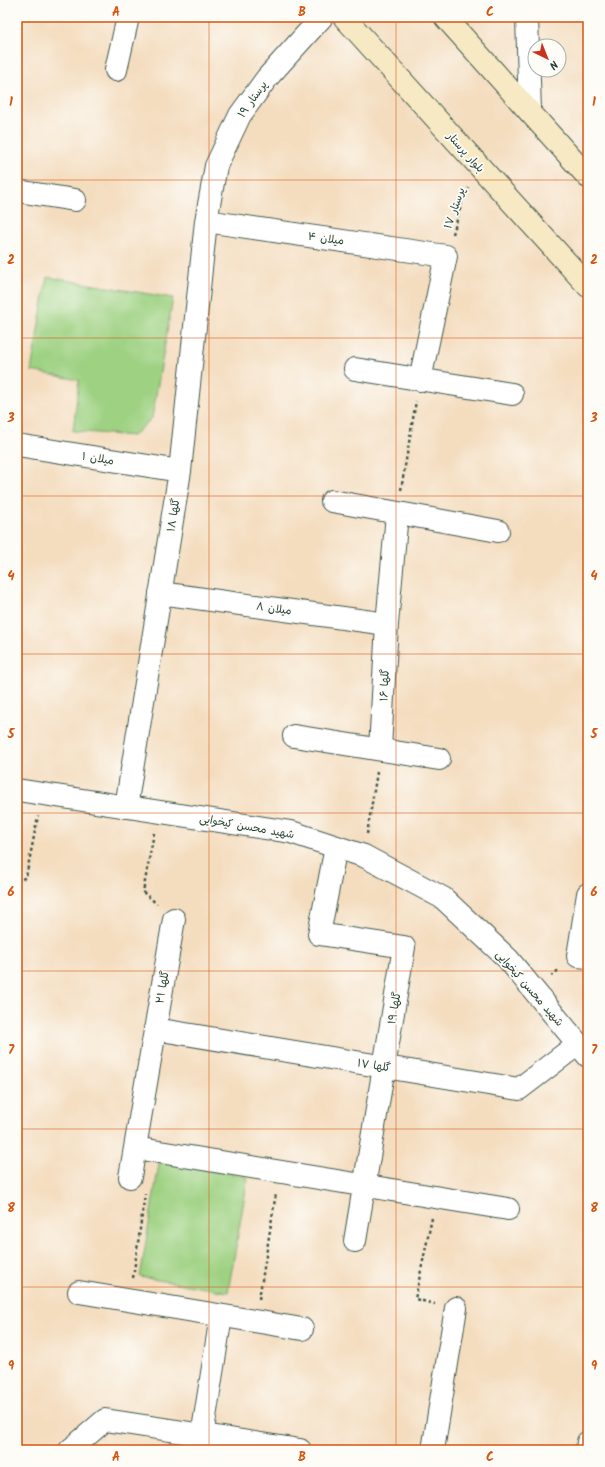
<svg xmlns="http://www.w3.org/2000/svg" width="605" height="1467" viewBox="0 0 605 1467" font-family="Kalam,'Playpen Sans Arabic',sans-serif">
<style>
.built{fill:#e7d2ef}
.green{fill:#9ed182;stroke:#5e875b}
.lines{fill:none;stroke-linecap:round;stroke-linejoin:round}
.minor-casing{stroke:#3f5549;stroke-width:24}
.tertiary-casing{stroke:#3f5549;stroke-width:24}
.secondary-casing{stroke:#3f5549;stroke-width:24}
.path{stroke:#3f5549;stroke-width:2.5;stroke-dasharray:3 3;stroke-linecap:butt}
.minor{stroke:#fff;stroke-width:22}
.tertiary{stroke:#fff;stroke-width:22}
.secondary{stroke:#f6e9c3;stroke-width:22}
.grid{fill:none;stroke:#d45610;stroke-width:1;stroke-opacity:0.55}
.labels{text-anchor:middle;stroke-width:3.5;stroke-linejoin:round;paint-order:stroke}
.street-label{font-size:11px;fill:#1f3d34;stroke:#fdfcf7}
.neatline{fill:none;stroke:#d45610;stroke-width:1.5}
.grid-label{font-size:13px;text-anchor:middle;font-weight:bold;fill:#d45610}
</style>
<rect width="100%" height="100%" fill="#fdfcf7"/>
<filter id="ink" filterUnits="userSpaceOnUse"><feTurbulence type="fractalNoise" baseFrequency=".025" numOctaves="2"/><feDisplacementMap in="SourceGraphic" scale="8" xChannelSelector="R" yChannelSelector="G"/><feConvolveMatrix kernelMatrix="1 2 1 2 8 2 1 2 1" color-interpolation-filters="sRGB"/></filter>
<filter id="wash" filterUnits="userSpaceOnUse"><feTurbulence type="fractalNoise" baseFrequency=".012" numOctaves="4" result="noise"/><feDisplacementMap in="SourceGraphic" scale="16" xChannelSelector="R" yChannelSelector="G"/><feGaussianBlur stdDeviation="0.9" result="paint"/><feColorMatrix in="noise" values="0 0 0 0 0 0 0 0 0 0 0 0 0 0 0 0 0 1.4 0 .05"/><feComposite in="paint" operator="in"/></filter>
<g filter="url(#wash)">
<rect width="100%" height="100%" fill="#f4ddbf"/>
<path class="built" d="M588 129V153L576 140Z"/>
<path class="green" d="M47 277 173 298 152 418 133 436 73 431 79 380 31 371Z
M160 1158 248 1177 228 1292 140 1277Z"/>
</g>
<g filter="url(#ink)">
<g class="lines">
<g class="minor-casing">
<path id="minor" d="M527 17 530 112
M116 70 128 17
M17 191 75 200
M206 221 446 256 420 380
M355 369 512 394
M17 445 180 471
M332 501 498 531
M160 593 387 624
M294 736 439 759
M380 749 387 624 397 514
M126 807 180 471 206 221 216 166 240 115 267 78 322 17
M336 847 319 934 404 947 355 1241
M588 894 578 956 588 957
M155 1029 519 1089 578 1044
M135 1148 508 1209
M130 1177 174 919
M79 1292 302 1329
M200 1449 221 1316
M70 1450 105 1420 300 1450
M433 1450 456 1308
M587 1450 588 1442"/>
</g>
<g class="tertiary-casing">
<path id="tertiary" d="M17 790 291 832 364 856 443 898 508 959 588 1056"/>
</g>
<g class="secondary-casing">
<path id="secondary" d="M344 17 588 286
M445 17 588 177"/>
</g>
<path class="path" d="M453 234 462 202 469 188
M401 490 416 401
M588 681V689
M154 833 143 892 157 904
M367 834 377 772
M17 882 26 877 38 816
M551 976 560 969
M432 1218 415 1299 435 1304
M133 1278 145 1194
M259 1299 276 1193"/>
<use href="#minor" class="minor"/>
<use href="#tertiary" class="tertiary"/>
<use href="#secondary" class="secondary"/>
</g>
</g>
<path class="grid" d="M209 17V1450M396 17V1450M17 180H588M17 338H588M17 496H588M17 654H588M17 813H588M17 971H588M17 1129H588M17 1287H588"/>
<g class="labels">
<g class="street-label">
<text transform="translate(252 99) rotate(-55)" y="4">پرستار ۱۹</text>
<text transform="translate(466 152) rotate(48)" y="4">بلوار پرستار</text>
<text transform="translate(454 208) rotate(-71)" y="4">پرستار ۱۷</text>
<text transform="translate(326 238) rotate(8)" y="4">میلان ۴</text>
<text transform="translate(98 458) rotate(9)" y="4">میلان ۱</text>
<text transform="translate(173 515) rotate(-81)" y="4">گلها ۱۸</text>
<text transform="translate(274 608) rotate(8)" y="4">میلان ۸</text>
<text transform="translate(384 685) rotate(-87)" y="4">گلها ۱۶</text>
<text transform="translate(247 826) rotate(10)" y="4">شهید محسن کیخوایی</text>
<text transform="translate(162 987) rotate(-80)" y="4">گلها ۲۱</text>
<text transform="translate(530 988) rotate(49)" y="4">شهید محسن کیخوایی</text>
<text transform="translate(394 1008) rotate(-80)" y="4">گلها ۱۹</text>
<text transform="translate(374 1065) rotate(9)" y="4">گلها ۱۷</text>
</g>
</g>
<rect width="605" height="1467" fill="none" stroke="#fdfcf7" stroke-width="44"/>
<g transform="translate(547 58) rotate(137)"><circle r="19" fill="#fdfcf7" stroke="#a4b0a9"/>
<path d="M0-3L7 15L0 10L-7 15Z" fill="#c8321e"/>
<text y="-6" font-size="11" font-weight="bold" text-anchor="middle" fill="#1f3d34">N</text>
</g>
<rect x="22" y="22" width="561" height="1423" class="neatline"/>
<g class="grid-label">
<text x="116" y="16">A</text>
<text x="302" y="16">B</text>
<text x="490" y="16">C</text>
<text x="11" y="106">1</text>
<text x="594" y="106">1</text>
<text x="11" y="264">2</text>
<text x="594" y="264">2</text>
<text x="11" y="422">3</text>
<text x="594" y="422">3</text>
<text x="11" y="580">4</text>
<text x="594" y="580">4</text>
<text x="11" y="738">5</text>
<text x="594" y="738">5</text>
<text x="11" y="896">6</text>
<text x="594" y="896">6</text>
<text x="11" y="1054">7</text>
<text x="594" y="1054">7</text>
<text x="11" y="1212">8</text>
<text x="594" y="1212">8</text>
<text x="11" y="1370">9</text>
<text x="594" y="1370">9</text>
<text x="116" y="1461">A</text>
<text x="302" y="1461">B</text>
<text x="490" y="1461">C</text>
</g>
</svg>
